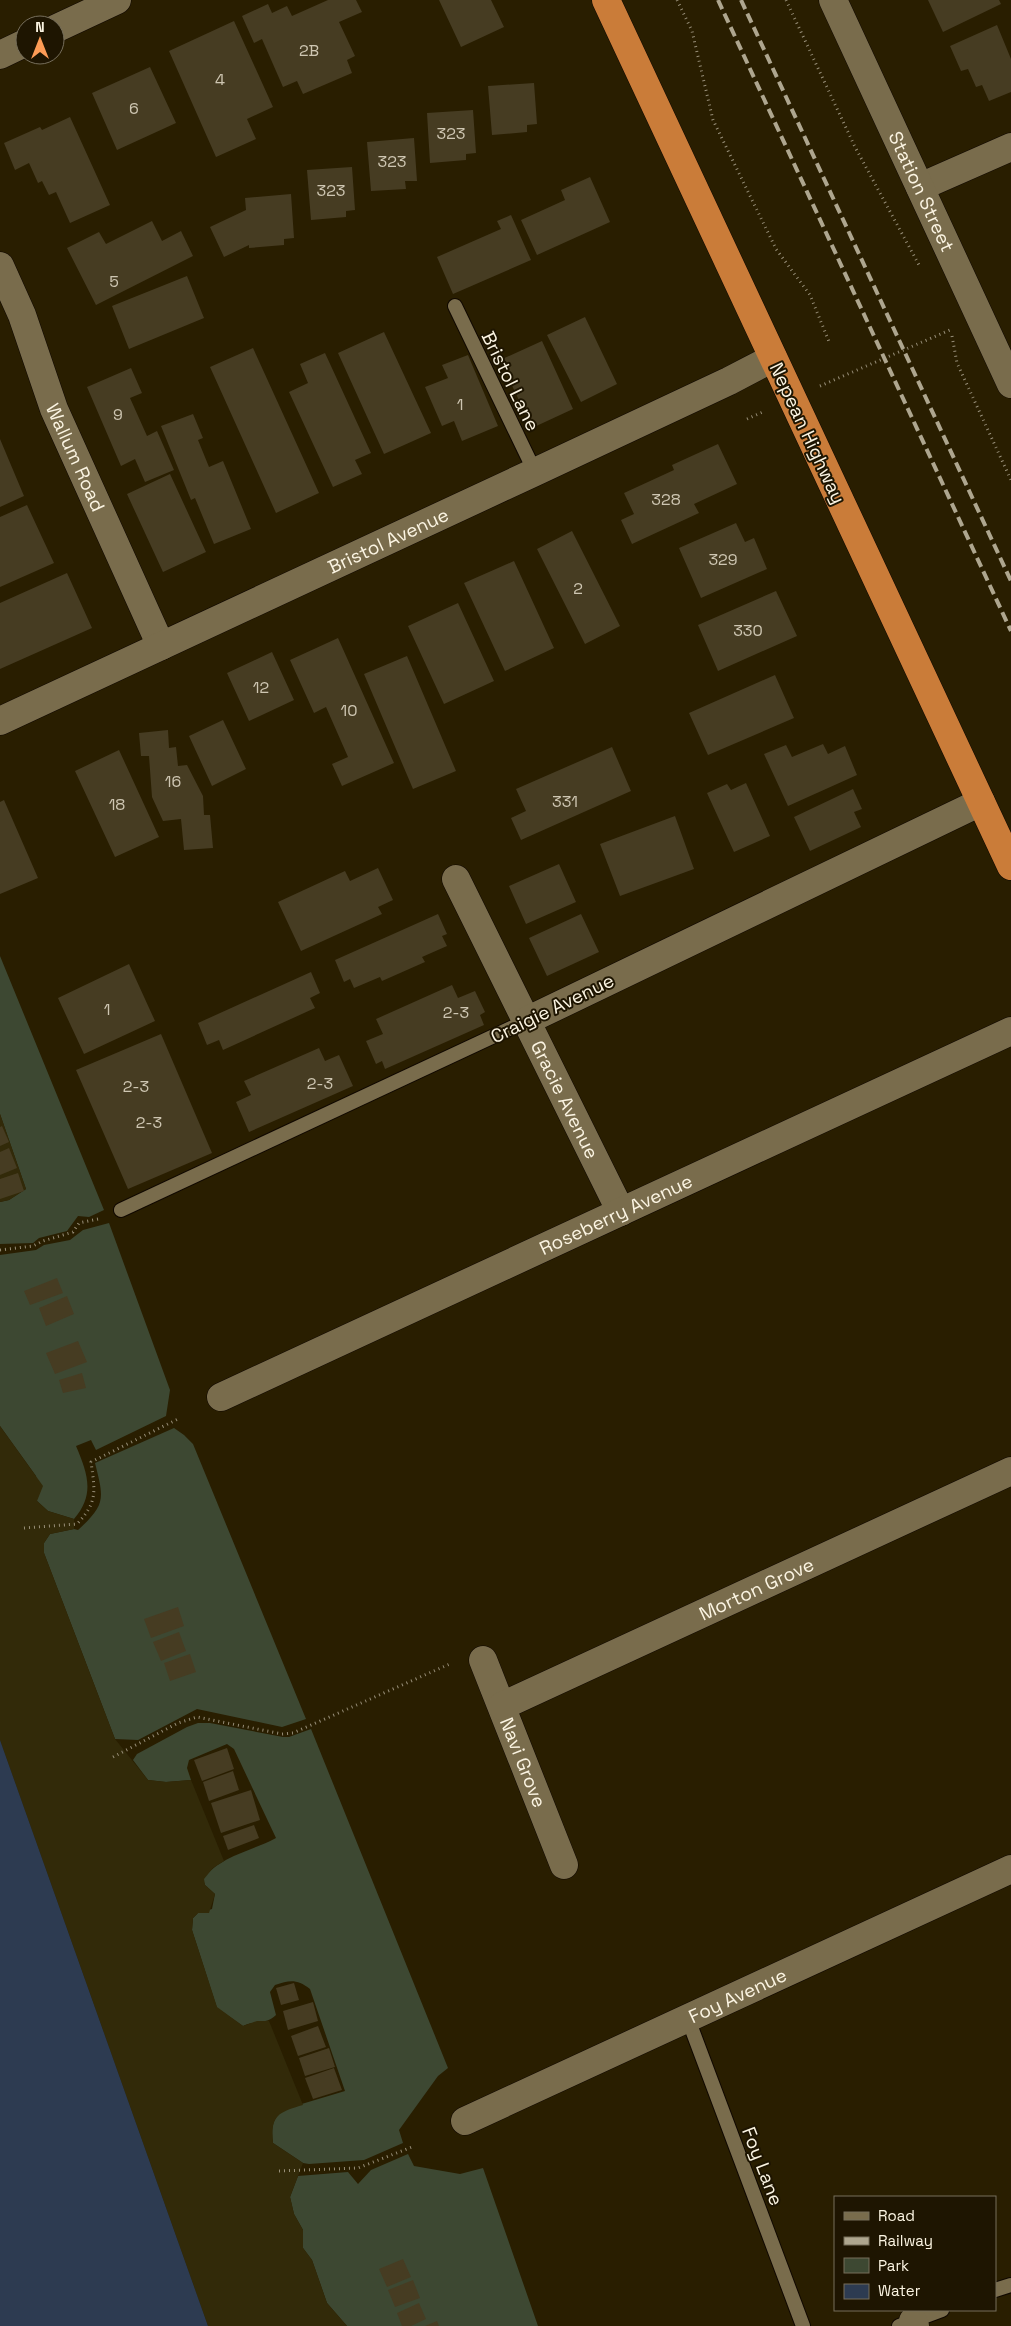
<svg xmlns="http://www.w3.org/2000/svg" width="1011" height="2326" viewBox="0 0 1011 2326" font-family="'Space Grotesk',sans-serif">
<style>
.green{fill:#3d4832}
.sand{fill:#322a09}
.water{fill:#2d3b51}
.building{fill:#463c22}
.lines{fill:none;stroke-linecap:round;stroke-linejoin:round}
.lane-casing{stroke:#100800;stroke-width:16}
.street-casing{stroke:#100800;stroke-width:29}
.secondary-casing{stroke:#100800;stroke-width:29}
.highway-casing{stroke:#100800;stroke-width:29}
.path{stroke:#978e77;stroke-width:3;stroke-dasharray:1 4;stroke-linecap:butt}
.lane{stroke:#796c4c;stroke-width:14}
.street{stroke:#796c4c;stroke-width:28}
.secondary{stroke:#796c4c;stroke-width:28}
.highway{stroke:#ca7c39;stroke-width:28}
.rail{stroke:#aea68f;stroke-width:4;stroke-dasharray:10 5;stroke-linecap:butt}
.labels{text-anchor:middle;stroke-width:4;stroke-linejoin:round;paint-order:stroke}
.number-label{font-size:16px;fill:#cec6b2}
.street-label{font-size:19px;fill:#fbf4e2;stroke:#1e1501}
</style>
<rect width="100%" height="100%" fill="#291e00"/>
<path class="green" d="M0 956 104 1210 89 1217 78 1216 67 1231 39 1238 33 1243 0 1244V1202L9 1200 26 1189 0 1114Z
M109 1223 170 1390 166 1416 96 1450 91 1440 76 1446C88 1474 95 1495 74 1519L48 1511 37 1501 36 1476 0 1426V1255L36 1250 44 1245 70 1240 83 1230Z
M174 1428 184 1435 193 1444 306 1719 282 1727 197 1709 138 1740 115 1739 44 1553V1543L50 1534 74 1529 78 1530C106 1504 104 1499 95 1463Z
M198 1723H210L283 1737H289L311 1729 448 2068 438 2076 399 2130 403 2143 364 2160 309 2164 303 2163 273 2143C271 2129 272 2117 285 2109L345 2091 310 1989C297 1979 290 1980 275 1985L270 1992 276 2015C266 2025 256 2020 243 2026L217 2008 192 1930 193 1918 198 1913 212 1909 215 1894 205 1885 203 1879C220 1856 252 1851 276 1838L234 1749 227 1744 189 1760 187 1768 191 1780 166 1782 148 1780 133 1760 137 1754 187 1727Z
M408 2154 414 2166 460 2174 483 2168 538 2326H347L327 2303 312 2260 303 2248V2230L294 2214 290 2197 298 2176 348 2172 358 2184 371 2170Z"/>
<path class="sand" d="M0 1114 26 1189 9 1200 0 1202Z
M0 1426 43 1486 37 1501 48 1511 74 1519V1529L50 1534 44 1543V1553L115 1739 148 1780 166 1782 191 1780 224 1861 213 1868 204 1879 205 1885 215 1894 209 1913H198L193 1918 192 1930 217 2007 243 2026 257 2021H269L303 2105C279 2112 270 2115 273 2143L303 2163 290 2197 294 2214 303 2230V2248L312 2260 327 2303 347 2326H208L0 1740Z"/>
<path class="water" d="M0 1740 208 2326H0Z"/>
<path class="building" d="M328 0H356L362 12 339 22 355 56 347 60 352 73 303 94 297 81 283 87 262 39 254 43 242 16 268 4 272 13 287 6 292 16Z
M439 0H491L504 27 461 47Z
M928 0H999L1001 4 943 32Z
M234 21 273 107 247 119 256 139 216 157 169 51Z
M997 25 1011 59V92L989 101 982 85 976 87 968 69 961 71 950 46Z
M150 67 176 123 117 150 92 93Z
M534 83 537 124 527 125V132L492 135 488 86Z
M473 110 476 153 466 154V160L430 163 427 113Z
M70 117 110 205 70 223 56 192 49 195 42 181 38 183 29 163 15 170 4 143 40 127 42 130Z
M414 138 417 181H405L406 189 371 191 367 142Z
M352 167 355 210 346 211V217L311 220 307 170Z
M590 177 610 222 537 255 521 220 565 200 561 190Z
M291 194 294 238 284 239V245L249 248V245L224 257 210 227 246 210 245 198Z
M511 215 531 260 453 294 437 257 501 229 497 221Z
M152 221 162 241 181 231 193 256 96 305 67 248 99 232 106 244Z
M187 276 204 318 129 349 112 306Z
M585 317 617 384 581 402 547 335Z
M384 332 431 433 384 454 338 353Z
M542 341 573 409 532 428 500 360Z
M253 348 319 493 276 513 210 367Z
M325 353 371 453 355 460 362 474 333 487 289 392 308 383 300 364Z
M468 355 498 426 462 441 454 421 442 426 425 387 448 378 442 365Z
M131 368 142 393 130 398 147 436 157 431 174 470 145 482 135 459 121 466 87 387Z
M193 414 203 438 198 440 209 467 223 461 251 529 214 544 195 498 191 500 161 426Z
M0 439 24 496 0 507Z
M718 444 737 484 694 504 699 513 632 544 621 520 634 514 624 493 674 470 672 465Z
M170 474 206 552 163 572 127 494Z
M27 505 54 563 0 587V517Z
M736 523 745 542 754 538 767 569 701 598 679 548Z
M572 531 620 626 585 644 537 549Z
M514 561 554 648 505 671 464 583Z
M67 573 92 628 0 669V603Z
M776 591 797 636 718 671 698 625Z
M458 603 494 681 444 704 408 626Z
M338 638 394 763 342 786 332 764 348 757 326 707 314 713 290 660Z
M272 652 294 700 249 721 227 673Z
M407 656 456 771 413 789 364 674Z
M775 675 794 718 708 755 689 713Z
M223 720 246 769 212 786 189 736Z
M168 730 169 748 176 747 178 766 187 765 203 796 204 815H210L213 848 184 850 181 819 163 821 152 797 149 756H141L139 733Z
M823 744 828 754 845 746 857 775 788 806 764 754 786 745 792 757Z
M612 747 631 791 521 840 511 818 526 811 516 789Z
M119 750 159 837 115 857 75 771Z
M746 783 770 836 734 852 707 793 727 784 731 790Z
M853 789 862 809 854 812 861 827 810 851 794 817Z
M4 800 38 878 0 894V802Z
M675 816 694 869 620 896 600 844Z
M559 864 576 902 526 924 509 886Z
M378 868 393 900 378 907 382 914 301 951 278 902 345 871 350 881Z
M438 914 447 934 442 936 447 946 422 957 425 962 382 981 380 977 354 988 350 979 344 982 335 960Z
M581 914 599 952 547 976 529 938Z
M129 964 155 1021 84 1054 58 998Z
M311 972 320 993 310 998 315 1008 223 1050 219 1040 207 1045 198 1023Z
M452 985 458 998 475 991 485 1012 480 1015 484 1025 385 1069 382 1061 376 1064 366 1041 383 1034 376 1019Z
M161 1034 212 1153 128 1189 76 1070Z
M319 1048 325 1061 339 1055 353 1086 249 1132 236 1102 251 1095 244 1081Z
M2 1126 9 1142 0 1146V1127Z
M9 1148 17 1168 0 1175V1152Z
M18 1173 24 1191 0 1199V1179Z
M57 1278 63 1293 30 1305 24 1291Z
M67 1296 74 1314 46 1326 39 1308Z
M78 1341 87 1362 55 1374 46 1353Z
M82 1373 86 1388 63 1393 59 1380Z
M178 1607 184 1626 151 1638 144 1619Z
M179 1632 186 1651 161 1661 153 1642Z
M190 1654 196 1672 170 1681 164 1663Z
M227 1748 234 1769 202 1781 194 1760Z
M233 1771 239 1790 209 1801 203 1782Z
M251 1790 260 1820 221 1833 211 1803Z
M254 1825 259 1838 228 1850 223 1836Z
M294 1983 299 2000 281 2005 276 1988Z
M313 2002 318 2021 288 2030 283 2011Z
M318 2026 326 2047 298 2056 291 2036Z
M329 2048 335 2067 305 2076 299 2058Z
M334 2068 342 2090 313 2099 305 2078Z
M403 2259 411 2277 387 2287 379 2269Z
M413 2280 420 2298 395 2307 388 2290Z
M419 2303 426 2319 411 2326H402L397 2313Z
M437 2321 439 2326H425Z"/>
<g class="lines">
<g class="lane-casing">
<path id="lane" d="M455 306 535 472
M121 1210 526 1021
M688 2019 803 2326
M995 2290 1011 2285
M899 2326 942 2310"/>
</g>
<g class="street-casing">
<g id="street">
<path d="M55 29 117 0"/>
<path d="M0 55 25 43"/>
<path d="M920 187 1011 147"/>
<path id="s1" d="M0 266 22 315 54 409 161 646"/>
<path id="s2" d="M0 721 535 472 729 381 773 358"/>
<path id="s3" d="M456 879 621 1212"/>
<path d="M526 1021 981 802"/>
<path id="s4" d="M221 1397 1011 1031"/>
<path id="s5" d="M483 1660 564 1865"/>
<path id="s6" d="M502 1706 1011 1471"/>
<path id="s7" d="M465 2121 1011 1869"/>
<path d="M913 2321 915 2326"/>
</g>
</g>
<g class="secondary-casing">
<g id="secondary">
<path id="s8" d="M833 0 1011 384"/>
</g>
</g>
<g class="highway-casing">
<path id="highway" d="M606 0 1011 866"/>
</g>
<path class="path" d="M677 0 692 31 713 120 776 249 810 295 830 344
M786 0 855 147 919 265
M952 336 957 363 1011 480
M820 386 950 330
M747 419 765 411
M0 1250 33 1246 43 1241 73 1232 79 1223 98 1219
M24 1528 77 1524C98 1502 95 1491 91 1462L178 1419
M113 1757 178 1723 197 1717 282 1734 293 1733 452 1663
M279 2171 358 2168 412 2147"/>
<use href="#lane" class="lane"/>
<use href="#street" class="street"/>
<use href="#secondary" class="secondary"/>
<use href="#highway" class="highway"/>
<path class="rail" d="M718 0 1011 631
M741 0 1011 581"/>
</g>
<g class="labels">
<g class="number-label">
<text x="309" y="56">2B</text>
<text x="220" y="85">4</text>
<text x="134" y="114">6</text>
<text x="451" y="139">323</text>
<text x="392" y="167">323</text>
<text x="331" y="196">323</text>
<text x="114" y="287">5</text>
<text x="460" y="410">1</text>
<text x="118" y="420">9</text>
<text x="666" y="505">328</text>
<text x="723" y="565">329</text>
<text x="578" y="594">2</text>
<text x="748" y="636">330</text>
<text x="261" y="693">12</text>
<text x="349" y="716">10</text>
<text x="173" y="787">16</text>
<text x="565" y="807">331</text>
<text x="117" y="810">18</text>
<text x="107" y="1015">1</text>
<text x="456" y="1018">2-3</text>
<text x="320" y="1089">2-3</text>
<text x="136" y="1092">2-3</text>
<text x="149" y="1128">2-3</text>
</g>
<g class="street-label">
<text dy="7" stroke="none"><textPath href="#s8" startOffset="211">Station Street</textPath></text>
<text transform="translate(511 381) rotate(64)" y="7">Bristol Lane</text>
<text transform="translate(808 433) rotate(65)" y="7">Nepean Highway</text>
<text dy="7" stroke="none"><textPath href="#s1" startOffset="206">Wallum Road</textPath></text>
<text dy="7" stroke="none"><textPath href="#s2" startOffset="428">Bristol Avenue</textPath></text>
<text transform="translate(552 1008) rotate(-26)" y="7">Craigie Avenue</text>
<text dy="7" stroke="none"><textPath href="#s3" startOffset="246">Gracie Avenue</textPath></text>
<text dy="7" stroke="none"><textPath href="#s4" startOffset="435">Roseberry Avenue</textPath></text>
<text dy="7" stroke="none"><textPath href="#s6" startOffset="280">Morton Grove</textPath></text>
<text dy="7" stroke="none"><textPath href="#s5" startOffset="110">Navi Grove</textPath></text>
<text dy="7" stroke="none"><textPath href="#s7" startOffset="300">Foy Avenue</textPath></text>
<text transform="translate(763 2166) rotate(69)" y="7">Foy Lane</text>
</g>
</g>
<rect x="834" y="2196" width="162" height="115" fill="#1e1501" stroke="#766e5b"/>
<rect x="844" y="2212" width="25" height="8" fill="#796c4c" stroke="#766e5b"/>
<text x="878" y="2221" font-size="15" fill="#fbf4e2">Road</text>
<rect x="844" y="2237" width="25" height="8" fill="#aea68f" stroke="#766e5b"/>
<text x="878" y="2246" font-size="15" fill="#fbf4e2">Railway</text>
<rect x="844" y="2258" width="25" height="15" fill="#3d4832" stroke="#766e5b"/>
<text x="878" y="2271" font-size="15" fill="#fbf4e2">Park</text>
<rect x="844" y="2284" width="25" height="15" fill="#2d3b51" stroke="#766e5b"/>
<text x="878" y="2296" font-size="15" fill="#fbf4e2">Water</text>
<g transform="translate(40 40)"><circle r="24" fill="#1e1501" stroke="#766e5b"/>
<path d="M0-4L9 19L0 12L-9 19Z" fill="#fd9c56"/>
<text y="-8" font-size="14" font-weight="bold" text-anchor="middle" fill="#fbf4e2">N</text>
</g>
</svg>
